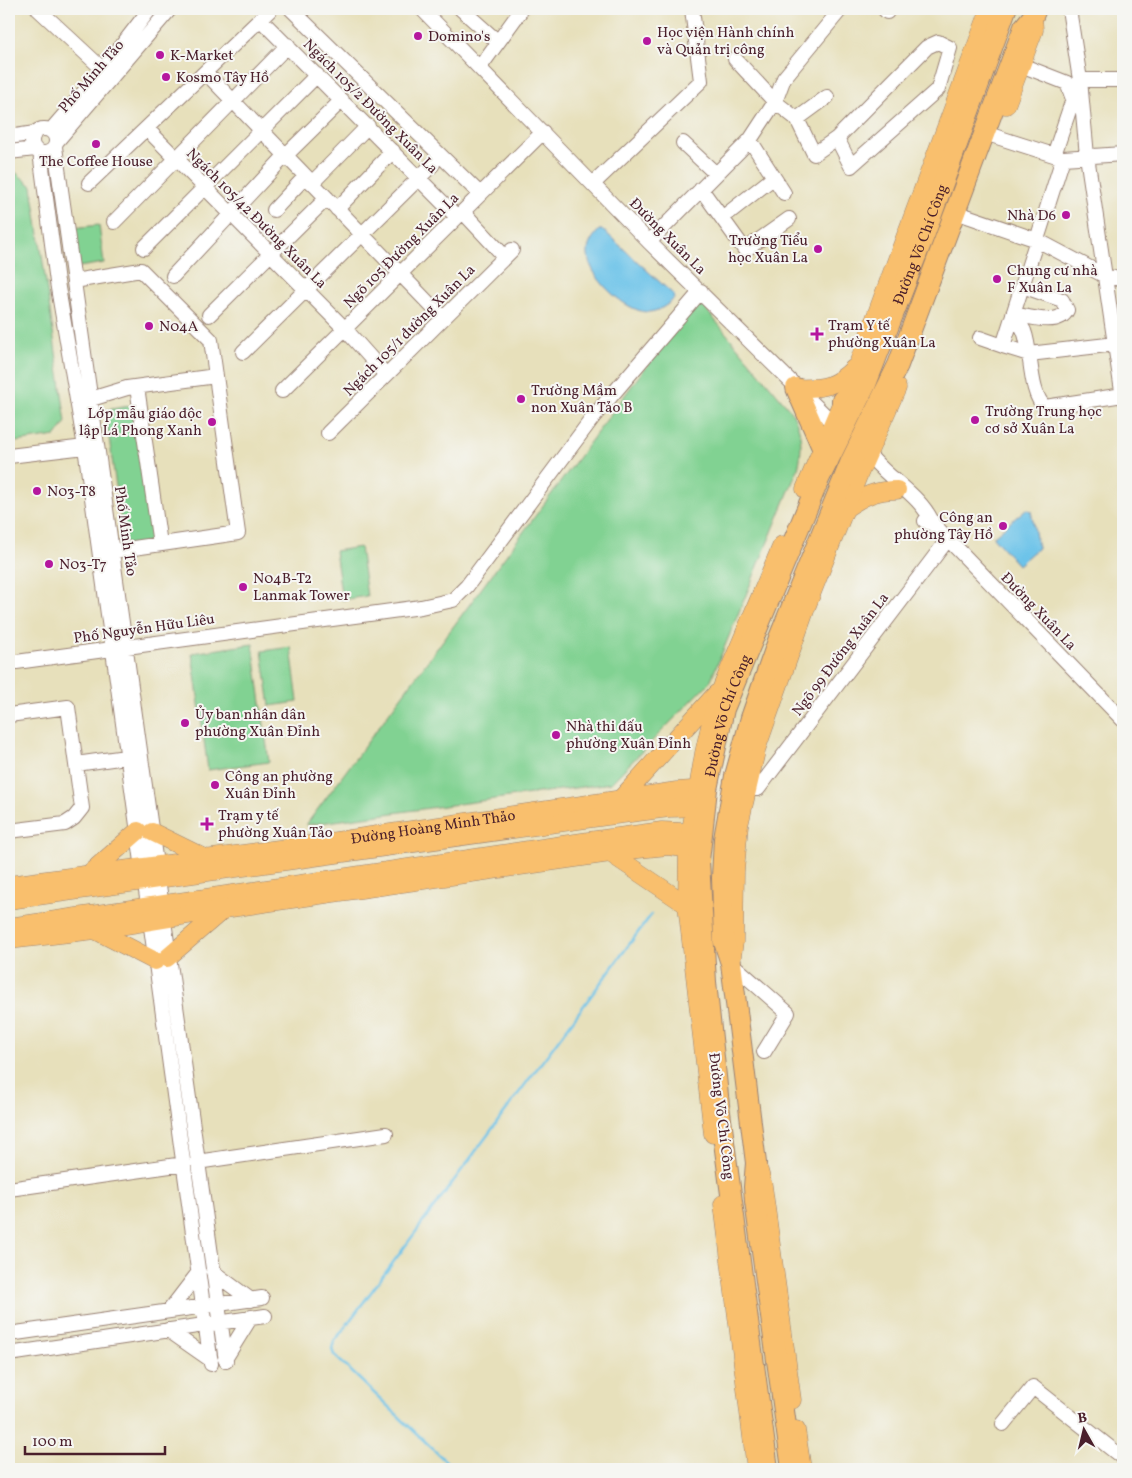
<svg xmlns="http://www.w3.org/2000/svg" width="1132" height="1478" viewBox="0 0 1132 1478" font-family="Vollkorn,serif">
<style>
.green{fill:#81d292;stroke:#66785e}
.water{fill:#6cc3e9;stroke:#5b718a}
.lines{fill:none;stroke-linecap:round;stroke-linejoin:round}
.stream{stroke:#6cc3e9;stroke-width:2.5}
.minor-casing{stroke:#988073;stroke-width:16}
.major-casing{stroke:#988073;stroke-width:19}
.highway-casing{stroke:#988073;stroke-width:22}
.minor{stroke:#fff;stroke-width:14}
.major{stroke:#f9bf6d;stroke-width:18}
.highway{stroke:#f9bf6d;stroke-width:20}
.poi-dot{fill:#b5179e;stroke:#f6f6f2;stroke-width:2}
.labels{text-anchor:middle;stroke-width:4;stroke-linejoin:round;paint-order:stroke}
.poi-label{font-size:15px;fill:#4a1f2b;stroke:#f6f6f2;text-anchor:start}
.street-label{font-size:15px;fill:#4a1f2b;stroke:#f6f6f2}
</style>
<rect width="100%" height="100%" fill="#f6f6f2"/>
<filter id="ink" filterUnits="userSpaceOnUse"><feTurbulence type="fractalNoise" baseFrequency=".02" numOctaves="2"/><feDisplacementMap in="SourceGraphic" scale="10" xChannelSelector="R" yChannelSelector="G"/><feConvolveMatrix kernelMatrix="1 2 1 2 8 2 1 2 1" color-interpolation-filters="sRGB"/></filter>
<filter id="wash" filterUnits="userSpaceOnUse"><feTurbulence type="fractalNoise" baseFrequency=".0096" numOctaves="4" result="noise"/><feDisplacementMap in="SourceGraphic" scale="20" xChannelSelector="R" yChannelSelector="G"/><feGaussianBlur stdDeviation="1.12" result="paint"/><feColorMatrix in="noise" values="0 0 0 0 0 0 0 0 0 0 0 0 0 0 0 0 0 1.4 0 .05"/><feComposite in="paint" operator="in"/></filter>
<g filter="url(#wash)">
<rect width="100%" height="100%" fill="#e7e0bb"/>
<path class="green" d="M9 167 32 186 66 422 56 436 9 443Z
M99 225 104 263 79 267 73 228Z
M699 301 792 412C802 431 803 448 798 469L710 682 611 783 306 825 642 372Z
M136 405 157 544 125 549 105 410Z
M360 547 367 596 342 600 335 551Z
M253 644 269 762 208 770 192 653Z
M291 647 298 702 270 706 262 651Z"/>
<path class="water" d="M599 230H603L674 295V299C666 306 658 312 647 312 624 311 585 274 588 250 589 242 594 236 599 230Z
M1026 509 1031 511 1038 548 1018 565 993 537Z"/>
<g class="lines">
<path class="stream" d="M454 1469 334 1355 332 1349 334 1342 651 915"/>
</g>
</g>
<g filter="url(#ink)">
<g class="lines">
<g class="minor-casing">
<path id="minor" d="M38 9 109 75
M291 9 480 194
M422 9 649 242 839 429
M461 9 498 42
M884 9 887 12
M1069 9 1080 80 1087 156 1123 398
M260 19 457 217
M735 59 775 102 797 119 814 154 837 138 851 166 938 89 950 48 938 42 927 47 837 138
M1021 65 1067 83 1073 99 1054 155
M480 67 522 9
M205 72 443 318
M1080 80H1123
M797 119 827 97
M32 141a12 12 0 1 1 24 0a12 12 0 1 1-24 0Z
M147 129 345 329 386 375
M51 130 103 70 150 9
M994 136 1063 158 1123 154
M9 137 35 133
M750 140 784 193
M57 141 170 9
M683 143 716 174
M55 147 226 1361
M9 152 35 149
M40 152 57 282 85 447 211 1364
M1063 158 1003 346 1029 354 1116 344
M89 183 271 9
M312 183 368 126
M594 183 701 81 692 9
M701 189 745 250 789 219
M337 209 393 151
M274 210 305 177
M463 212 505 257
M964 215 1037 240 1107 277 1123 279
M722 218 773 178
M114 222 288 45
M649 242 750 140 775 102 784 78 841 9
M144 248 317 75
M173 276 285 156 342 100
M74 281 141 270 211 340 216 376 127 388 91 399
M1013 314C1017 320 1021 325 1024 331 1032 351 1029 394 1045 407L1123 395
M1013 314C1027 316 1059 327 1067 310L1062 300 1022 286
M209 315 327 198
M980 338 1003 346
M243 352 433 164
M137 387 160 544
M282 391 543 132
M328 433 512 250
M861 447C872 458 883 471 895 480 909 492 926 506 933 524
M9 456 85 447
M925 521 933 524 948 539 1123 720
M113 551 238 533 216 376
M9 663 421 607 453 600 467 586 594 416 701 291
M9 715 68 707 82 808 74 818 65 824 9 831
M76 764 126 757
M746 789H758L948 539
M731 963 788 1013 764 1052
M197 1162 386 1134
M9 1189 184 1164
M213 1272 251 1300
M169 1311 199 1272
M168 1330 211 1360
M9 1334 262 1298
M9 1354 265 1316
M225 1359 251 1317
M1003 1424 1033 1387 1123 1458"/>
</g>
<g class="major-casing">
<g id="major">
<path d="M1006 105 1034 30 1033 16"/>
<path d="M796 388C823 389 835 387 854 368"/>
<path d="M805 489 858 364 990 9"/>
<path d="M846 508C863 496 876 490 897 490"/>
<path d="M618 802 716 694"/>
<path d="M152 832 205 858"/>
<path d="M607 851 687 905"/>
<path d="M89 874 138 831"/>
<path id="s1" d="M9 885 309 845 677 791 707 789"/>
<path d="M9 900 607 816 669 808 704 807"/>
<path d="M9 927 589 841 662 831 701 833"/>
<path d="M95 930 155 961"/>
<path d="M9 940 95 930 224 909 638 849 668 846 699 850"/>
<path d="M167 958 224 909"/>
<path d="M731 963 734 942 735 871 739 825 757 747 807 605 858 476 897 388"/>
<path d="M713 1134 687 905 688 848 704 753 715 704 782 545"/>
<path d="M759 1171 763 1186 792 1400"/>
<path d="M723 1204 756 1469"/>
<path d="M796 1430 802 1469"/>
</g>
</g>
<g class="highway-casing">
<g id="highway">
<path d="M796 388 828 461"/>
<path d="M842 400 843 431"/>
<path id="s2" d="M768 1469 719 1105 706 982 699 861 707 789 724 709 820 477 866 384 925 233 1006 9"/>
<path d="M792 1469 755 1201 754 1187 756 1163 731 963 724 942 722 878 724 839 735 776 751 718 779 638 851 461 898 365 1024 27 1033 16 1036 9"/>
</g>
</g>
<use href="#minor" class="minor"/>
<use href="#major" class="major"/>
<use href="#highway" class="highway"/>
</g>
</g>
<g class="poi-dot">
<circle cx="418" cy="36" r="5"/>
<circle cx="647" cy="41" r="5"/>
<circle cx="160" cy="55" r="5"/>
<circle cx="166" cy="77" r="5"/>
<circle cx="96" cy="144" r="5"/>
<circle cx="1066" cy="215" r="5"/>
<circle cx="818" cy="249" r="5"/>
<circle cx="997" cy="279" r="5"/>
<circle cx="149" cy="326" r="5"/>
<path d="M814.5 326.5h5v5h5v5h-5v5h-5v-5h-5v-5h5z"/>
<circle cx="521" cy="399" r="5"/>
<circle cx="975" cy="420" r="5"/>
<circle cx="212" cy="422" r="5"/>
<circle cx="37" cy="491" r="5"/>
<circle cx="1003" cy="526" r="5"/>
<circle cx="49" cy="564" r="5"/>
<circle cx="243" cy="587" r="5"/>
<circle cx="185" cy="723" r="5"/>
<circle cx="556" cy="735" r="5"/>
<circle cx="215" cy="785" r="5"/>
<path d="M204.5 816.5h5v5h5v5h-5v5h-5v-5h-5v-5h5z"/>
</g>
<g class="labels">
<g class="poi-label">
<text x="657" y="37">Học viện Hành chính<tspan x="657" dy="17">và Quản trị công</tspan></text>
<text x="428" y="41">Domino's</text>
<text x="170" y="60">K-Market</text>
<text x="176" y="82">Kosmo Tây Hồ</text>
<text x="96" y="166" text-anchor="middle">The Coffee House</text>
<text x="1056" y="220" text-anchor="end">Nhà D6</text>
<text x="808" y="245" text-anchor="end">Trường Tiểu<tspan x="808" dy="17">học Xuân La</tspan></text>
<text x="1007" y="275">Chung cư nhà<tspan x="1007" dy="17">F Xuân La</tspan></text>
<text x="828" y="330">Trạm Y tế<tspan x="828" dy="17">phường Xuân La</tspan></text>
<text x="159" y="331">N04A</text>
<text x="531" y="395">Trường Mầm<tspan x="531" dy="17">non Xuân Tảo B</tspan></text>
<text x="985" y="416">Trường Trung học<tspan x="985" dy="17">cơ sở Xuân La</tspan></text>
<text x="202" y="418" text-anchor="end">Lớp mẫu giáo độc<tspan x="202" dy="17">lập Lá Phong Xanh</tspan></text>
<text x="47" y="496">N03-T8</text>
<text x="993" y="522" text-anchor="end">Công an<tspan x="993" dy="17">phường Tây Hồ</tspan></text>
<text x="59" y="569">N03-T7</text>
<text x="253" y="583">N04B-T2<tspan x="253" dy="17">Lanmak Tower</tspan></text>
<text x="195" y="719">Ủy ban nhân dân<tspan x="195" dy="17">phường Xuân Đỉnh</tspan></text>
<text x="566" y="731">Nhà thi đấu<tspan x="566" dy="17">phường Xuân Đỉnh</tspan></text>
<text x="225" y="781">Công an phường<tspan x="225" dy="17">Xuân Đỉnh</tspan></text>
<text x="218" y="820">Trạm y tế<tspan x="218" dy="17">phường Xuân Tảo</tspan></text>
</g>
<g class="street-label">
<text transform="translate(91 76) rotate(-49)" y="5">Phố Minh Tảo</text>
<text transform="translate(371 106) rotate(45)" y="5">Ngách 105/2 Đường Xuân La</text>
<text transform="translate(257 218) rotate(45)" y="5">Ngách 105/42 Đường Xuân La</text>
<text transform="translate(668 236) rotate(45)" y="5">Đường Xuân La</text>
<text dy="5" stroke="none"><textPath href="#s2" startOffset="1271">Đường Võ Chí Công</textPath></text>
<text transform="translate(401 250) rotate(-45)" y="5">Ngõ 105 Đường Xuân La</text>
<text transform="translate(409 330) rotate(-45)" y="5">Ngách 105/1 đường Xuân La</text>
<text transform="translate(126 531) rotate(82)" y="5">Phố Minh Tảo</text>
<text transform="translate(1039 611) rotate(46)" y="5">Đường Xuân La</text>
<text transform="translate(144 628) rotate(-8)" y="5">Phố Nguyễn Hữu Liêu</text>
<text transform="translate(840 654) rotate(-53)" y="5">Ngõ 99 Đường Xuân La</text>
<text dy="5" stroke="none"><textPath href="#s2" startOffset="761">Đường Võ Chí Công</textPath></text>
<text dy="5" stroke="none"><textPath href="#s1" startOffset="428">Đường Hoàng Minh Thảo</textPath></text>
<text transform="translate(722 1116) rotate(83)" y="5">Đường Võ Chí Công</text>
</g>
</g>
<rect width="1132" height="1478" fill="none" stroke="#f6f6f2" stroke-width="30"/>
<g transform="translate(1084 1430) rotate(352)" stroke="#f6f6f2" stroke-width="4" paint-order="stroke">
<path d="M0-4L9 19L0 12L-9 19Z" fill="#4a1f2b"/>
<text y="-8" font-size="14" font-weight="bold" text-anchor="middle" fill="#4a1f2b">B</text>
</g>
<path d="M25 1446v8h140v-8" fill="none" stroke="#4a1f2b" stroke-width="2.5"/>
<text x="32" y="1446" font-size="15" fill="#4a1f2b" stroke="#f6f6f2" stroke-width="4" paint-order="stroke">100 m</text>
</svg>
